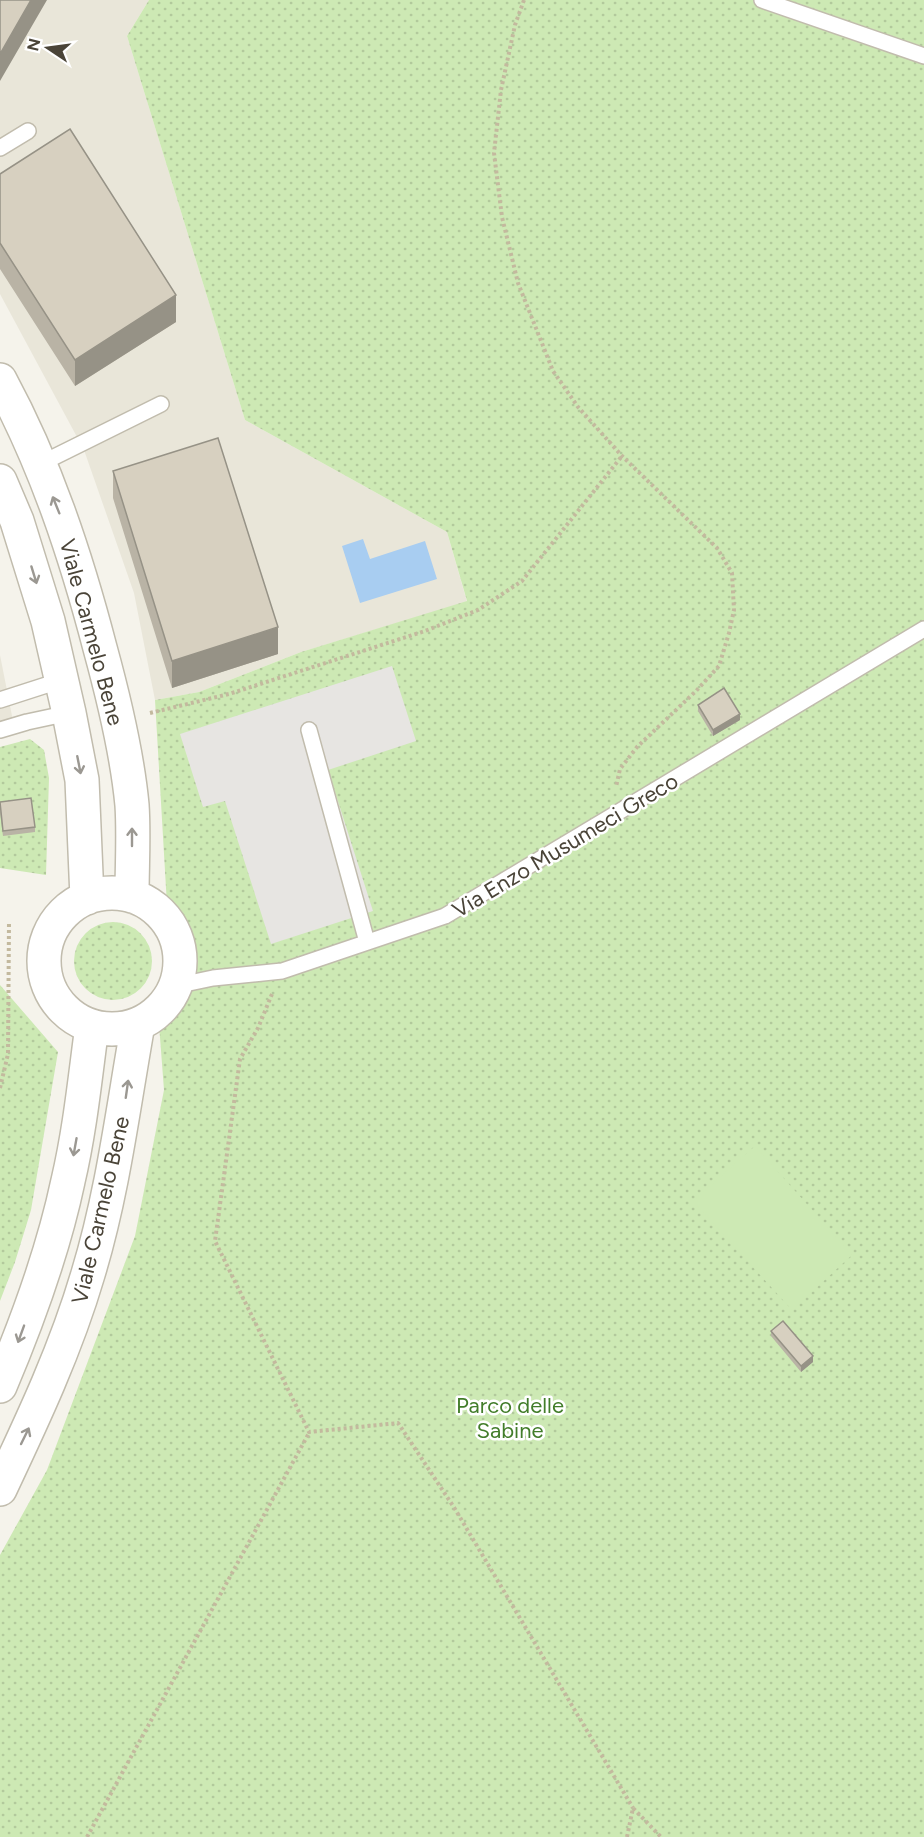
<svg xmlns="http://www.w3.org/2000/svg" width="924" height="1837" viewBox="0 0 924 1837" font-family="Figtree,sans-serif">
<style>
.residential{fill:#e9e6d9}
.green{fill:url(#green-dots)}
.pitch{fill:#cde9b4}
.parking{fill:#e7e5e2}
.water{fill:#a8cdf1}
.lines{fill:none;stroke-linecap:round;stroke-linejoin:round}
.service-casing{stroke:#c1bcad;stroke-width:18}
.tertiary-casing{stroke:#c1bcad;stroke-width:36}
.path{stroke:#c3b99e;stroke-width:4;stroke-dasharray:3 3;stroke-linecap:butt}
.service{stroke:#fff;stroke-width:15}
.tertiary{stroke:#fff;stroke-width:33}
.wall{fill:#b9b3a5}
.shaded-wall{fill:#969286}
.building{fill:#d7d0c0;stroke:#969286;stroke-width:1.5}
.oneway{stroke:#9b9892}
.labels{text-anchor:middle;stroke-width:5;stroke-linejoin:round;paint-order:stroke}
.street-label{font-size:22px;fill:#4a4438;stroke:#fff}
.park-label{font-size:22px;fill:#427d2a;stroke:#fff}
</style>
<defs>
<pattern id="green-dots" width="8" height="8" patternUnits="userSpaceOnUse" patternTransform="scale(1.5)"><rect width="8" height="8" fill="#cde9b4"/><path d="M2 2h.1M6 6h.1" fill="none" stroke="#b2c99c" stroke-width="1.8" stroke-linecap="round"/></pattern>
</defs>
<rect width="100%" height="100%" fill="#f5f3eb"/>
<path class="residential" d="M0 0H149L127 36 245 420 447 532 467 602 301 652 199 692 155 700 134 593 84 450 0 294Z
M0 655 13 721 0 725Z"/>
<path class="green" d="M149 0H924V1837H0V1555L47 1470 135 1236 164 1090 158 1011C185 982 185 956 168 922L155 700 199 692 301 652 467 601 447 532 245 420 127 36Z
M30 739 44 750 49 778 46 875 0 868V747Z
M74 961a39 39 0 1 1 78 0a39 39 0 1 1-78 0Z
M0 985 58 1052 31 1210 15 1262 0 1301Z"/>
<path class="pitch" d="M755 1146 852 1255 792 1310 693 1201Z"/>
<path class="parking" d="M392 666 416 741 328 770 373 911 271 944 225 801 203 807 180 734Z"/>
<path class="water" d="M363 539 370 559 425 541 437 579 360 603 342 546Z"/>
<g class="lines">
<g class="service-casing">
<path id="service" d="M762 0 924 56
M0 148 28 131
M40 464 161 404
M0 700 62 680
M0 730 27 722 69 713
M309 730 367 942
M175 986 213 978 282 971 445 916 924 629"/>
</g>
<g class="tertiary-casing">
<path id="tertiary" d="M0 380C46 465 76 556 100 648 114 699 127 752 132 805 134 834 132 866 132 896
M0 481 17 521 48 621 69 713 82 780 87 898
M44 961a68 68 0 1 1 136 0a68 68 0 1 1-136 0Z
M0 1386C28 1320 53 1252 68 1181 80 1130 85 1078 92 1026
M0 1489C33 1419 66 1349 88 1274 113 1192 123 1108 138 1024"/>
</g>
<path class="path" d="M524 0 515 25 501 90 494 153 502 217 518 283 553 371 578 407 622 456 717 548 732 573 734 610 729 633 719 666 696 691 637 747 620 769 616 787
M150 713 229 694 425 631 478 610 522 581 622 456
M272 994 258 1028 240 1059 215 1241 309 1432 398 1423 455 1509 633 1808
M0 1088 8 1054 9 922
M87 1837 309 1433
M627 1837 633 1808 661 1837"/>
<use href="#service" class="service"/>
<use href="#tertiary" class="tertiary"/>
</g>
<path class="wall" d="M0 174 176 322 75 386 0 269Z
M113 471 278 654 172 688 113 498Z
M698 705 740 720 713 736 698 711Z
M0 802 35 827V832L3 836 0 813Z
M771 1331 813 1362 801 1372 771 1336Z"/>
<path class="shaded-wall" d="M31 0H47L0 81V54Z
M176 295V322L75 386V360Z
M278 627V654L172 688V661Z
M740 714V720L713 736V730Z
M813 1356V1362L801 1372V1366Z"/>
<path class="building" d="M0 0H31L0 54Z
M70 129 176 295 75 360 0 243V174Z
M218 438 278 627 172 661 113 471Z
M724 688 740 714 713 730 698 705Z
M31 798 35 827 3 831 0 802Z
M783 1321 813 1356 801 1366 771 1331Z"/>
<defs><path id="oneway-shaft" d="M-6 0H5M1.5-3L5.5 0L1.5 3" fill="none" stroke-width="1.6" stroke-linecap="round" stroke-linejoin="round" transform="scale(1.5)"/></defs>
<g class="oneway">
<use href="#oneway-shaft" transform="translate(56 505) rotate(-112)"/>
<use href="#oneway-shaft" transform="translate(34 575) rotate(73)"/>
<use href="#oneway-shaft" transform="translate(79 765) rotate(79)"/>
<use href="#oneway-shaft" transform="translate(132 837) rotate(-90)"/>
<use href="#oneway-shaft" transform="translate(127 1089) rotate(-82)"/>
<use href="#oneway-shaft" transform="translate(75 1147) rotate(100)"/>
<use href="#oneway-shaft" transform="translate(21 1334) rotate(110)"/>
<use href="#oneway-shaft" transform="translate(25 1436) rotate(-64)"/>
</g>
<g class="labels">
<g class="street-label">
<text transform="translate(92 632) rotate(75)" y="8">Viale Carmelo Bene</text>
<text transform="translate(565 845) rotate(-31)" y="8">Via Enzo Musumeci Greco</text>
<text transform="translate(100 1210) rotate(-77)" y="8">Viale Carmelo Bene</text>
</g>
<g class="park-label">
<text x="510" y="1413">Parco delle<tspan x="510" dy="25">Sabine</tspan></text>
</g>
</g>
<g transform="translate(48 48) rotate(283)" stroke="#ffffff" stroke-width="4.5" paint-order="stroke">
<path d="M0-4.5L10 22L0 15L-10 22Z" fill="#4a4438"/>
<text y="-9" font-size="16" font-weight="bold" text-anchor="middle" fill="#4a4438">N</text>
</g>
</svg>
